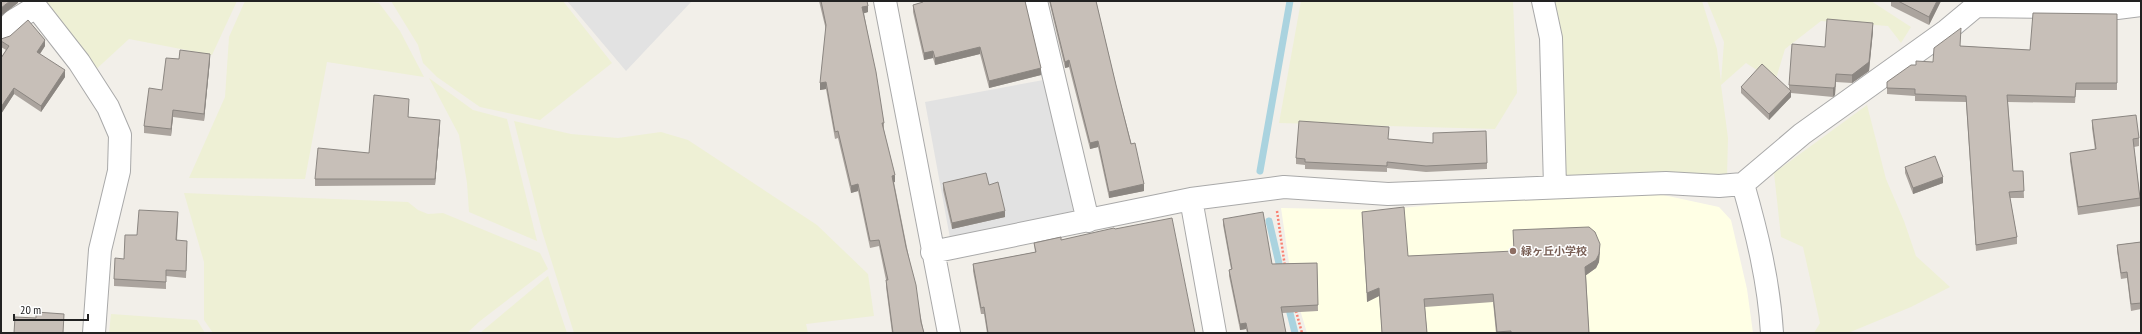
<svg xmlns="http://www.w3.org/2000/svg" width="2142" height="334" viewBox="0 0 2142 334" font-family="'PT Sans Narrow','Noto Sans JP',sans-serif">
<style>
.education{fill:#ffffe5}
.farmland{fill:#eef0d5}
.parking{fill:#e2e2e2}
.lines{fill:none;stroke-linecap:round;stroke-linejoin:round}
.stream{stroke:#aad3df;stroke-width:7}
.minor-casing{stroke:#a9a9a9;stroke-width:24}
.path{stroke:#fa8072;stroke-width:2.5;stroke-dasharray:2 2;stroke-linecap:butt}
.minor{stroke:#fff;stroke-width:22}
.wall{fill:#aba49e}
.shaded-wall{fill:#8b8681}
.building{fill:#c7bfb8;stroke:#8b8681}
.education-dot{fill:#8d6e63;stroke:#fff;stroke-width:1.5}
.labels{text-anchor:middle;stroke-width:3;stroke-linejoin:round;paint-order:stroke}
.education-label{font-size:11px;font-weight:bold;fill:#785e54;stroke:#fff;text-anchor:start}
</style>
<rect width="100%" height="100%" fill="#f2efe9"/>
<path class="education" d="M1654 193 1719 207 1731 220 1747 289 1753 333H1307L1292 283 1281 208 1382 210 1501 198Z"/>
<path class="farmland" d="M41 1H237L212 55 129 39 92 73Z
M245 1H359L379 3 400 31 424 77 327 62 305 179 189 178 225 97 229 37Z
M391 1H563L612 63 540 120 480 107 437 77 423 63 418 45Z
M1301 1H1513L1517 93 1495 129 1279 123Z
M1550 1H1702L1717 49 1721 82 1724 42 1707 1H1871L1911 27 1901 43 1888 26 1821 21 1785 49 1775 82 1746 63 1721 85 1728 138 1727 177 1563 178Z
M429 78 473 110 507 119 537 241 469 212 467 183 459 135Z
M1867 105 1886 179 1904 221 1916 256 1950 287 1911 307 1848 333H1814L1820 323 1803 247 1781 237 1774 173Z
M514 121 571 134 618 138 661 132 688 140 817 225 868 274 874 316 806 324 808 333H574L542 231Z
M184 193 408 202 418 210 428 214 443 213 540 253 548 269 480 321 467 333H213L204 320V262Z
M548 276 567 333H480Z
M111 314 197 320 205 333H109Z"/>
<path class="parking" d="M567 1H692L626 71Z
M1049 79 1074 215 950 238 925 102Z"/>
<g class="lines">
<path class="stream" d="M1260 171 1290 1
M1269 221 1281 272
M1288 305 1295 333"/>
<g class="minor-casing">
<path id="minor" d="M34 1 36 7 79 62 108 107 120 135 119 171 100 250 94 333
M885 1 949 333
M1036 1 1088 221
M1543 1 1551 38 1555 187
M1 34 13 21 36 7
M1743 184C1757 233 1769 282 1772 333
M1191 199 1215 333
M932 252 1191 199 1284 187 1388 194 1666 183 1719 186 1743 184 1802 134 1946 31 1976 6 2117 8 2141 5"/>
</g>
<path class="path" d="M1277 211 1285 267
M1296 311 1302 333"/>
<use href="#minor" class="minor"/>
</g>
<path class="wall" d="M819 1H867L868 12 864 13 884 123V130L895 182H894L924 333H892L886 287V280L879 246 870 248 858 191 851 193 838 138 835 139 826 89 820 90 826 30Z
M921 1H1025L1041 75 989 88 980 54 935 65 933 58 924 60 913 12V5L922 3Z
M1049 1H1096L1116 85 1144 191 1109 198 1098 147 1090 149 1069 67 1065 68Z
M1891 1H1941L1929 25 1891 6Z
M2117 14V90H2076L2075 103 2008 102 2013 171H2023L2024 198H2010L2017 237V244L1976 251 1966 102 1915 101V96L1887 94V82L1916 65 1933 62 1961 46 2030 50Z
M1873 31 1869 71 1852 83 1836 82 1835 95 1833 97 1791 93V97L1769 120 1741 93V87L1789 89V85L1825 47Z
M1 39 45 46 40 54 65 77 41 112 14 94 1 114V58L6 50 1 47Z
M179 59 210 60 204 121 173 117 171 136 144 133V126L162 90Z
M409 105 408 117 440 126 435 185 315 186V179L369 153Z
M2092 120 2139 138V146L2134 147 2140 198V206L2078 215 2070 161V153L2095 150 2092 128Z
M1388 139 1487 163V169L1426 172 1387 168V172L1305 169V165L1296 164V158Z
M1905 167 1943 183 1913 194 1905 173Z
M943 183 1005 217 952 229 943 190Z
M1362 212 1408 256 1600 252 1599 262 1596 268 1586 275 1589 333H1496L1493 302 1425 307 1427 333H1382L1379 296 1367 302Z
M178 219 177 240 187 247 186 278 166 276V289L114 286V279L124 259 137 235Z
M1223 219 1272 264 1317 263 1318 311 1282 313 1286 333H1247L1246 329 1240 330 1229 276V270L1231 269 1223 225Z
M1115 229 1195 333H987L984 314H981L973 271V264L1035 252 1034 243 1061 240Z
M2141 242V309L2131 311 2127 278 2121 279 2117 251V245Z"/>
<path class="shaded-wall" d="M10 1H18V3L1 16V8Z
M1937 1H1941L1929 25V17Z
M868 6V12L862 14V7Z
M1873 23V31L1869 71 1852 83V75Z
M45 40V46L37 58V52Z
M980 47V54L935 65V58Z
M933 51V58L924 60V53Z
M210 54V60L204 121V114Z
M1069 60V67L1065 68V62Z
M1041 68V75L989 88V81Z
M65 70V77L41 112V106Z
M1836 74 1835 95 1833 97V88Z
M826 82V89L820 90V83Z
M14 88V94L1 114V107Z
M1791 91V97L1769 120V114Z
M173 110V117L171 136V129Z
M440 120V126L435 185V179Z
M1098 141V147L1090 149V143Z
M895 175V182L892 183V176Z
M1943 177V183L1913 194V188Z
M858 184V191L851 193V186Z
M1144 184V191L1109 198V192Z
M1005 211V217L952 229V223Z
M1600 244 1599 262 1596 268 1585 276V267Z
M1379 288V296L1367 302V293Z
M1246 323V329L1240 330V324Z"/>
<path class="building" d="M1 1H10L1 8Z
M821 1H867L868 6 862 7 876 72 884 123H882L895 175 892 176 906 247 916 285 921 322 924 333H893L886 280H888L879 240 870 241 858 184 851 186 838 131 835 132 826 82 820 83 826 25Z
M922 1H1025L1041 68 989 81 980 47 935 58 933 51 924 53 913 5 923 2Z
M1050 1H1096L1116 85 1131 144 1135 143 1144 184 1109 192 1098 141 1090 143 1069 60 1065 62Z
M1898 1H1937L1929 17Z
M2033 13 2117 14V83H2076L2075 97 2007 95 2013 171H2023L2024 191 2009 192 2017 237 1976 245 1966 96 1915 94V89L1887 88V82L1911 65H1916V61L1933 62 1934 48 1961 28 1960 46 2030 50Z
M1827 19 1873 23 1869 62 1852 75 1836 74 1835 87 1833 88 1789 85 1792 44 1825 47Z
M28 20 45 40 37 52 65 70 41 106 14 88 1 107V58L9 46 1 41V39L10 36Z
M180 50 210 54 204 114 173 110 171 129 144 126 149 88 162 90 166 58 179 59Z
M1762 64 1791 91 1769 114 1741 87Z
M374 95 409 99 408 117 440 120 435 179H315L318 148 369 153Z
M2136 115 2139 138 2133 139 2140 198 2078 207 2070 153 2096 149 2092 120Z
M1299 121 1389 127 1388 139 1433 143V133L1486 131 1487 163 1426 166 1387 162V166L1305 162V159L1296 158Z
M1935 156 1943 177 1913 188 1905 167Z
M986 173 989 185 998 182 1005 211 952 223 943 183Z
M1404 207 1408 256 1514 251 1513 230 1589 227 1595 232 1600 244 1599 254 1596 260 1585 267 1589 333H1511V331L1497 332 1493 294 1424 299 1427 333H1382L1379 288 1367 293 1362 212Z
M139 210 178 212 176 240 187 241 186 271 166 270V282L114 279 115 258 124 259 125 235H137Z
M1263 212 1272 264 1317 263 1318 305 1281 307 1286 333H1248L1246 323 1240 324 1229 270 1232 269 1223 219Z
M1172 218 1195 333H988L984 307 981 308 973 264 1036 252 1034 243 1061 237V240L1114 228 1115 229Z
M2141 242V303L2131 304 2127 272 2121 273 2117 245Z
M36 312 64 314 63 333H14L15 317 36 318Z"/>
<circle class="education-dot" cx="1513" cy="251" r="4"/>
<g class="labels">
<g class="education-label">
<text x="1521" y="255">緑ヶ丘小学校</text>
</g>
</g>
<rect width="2142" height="334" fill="none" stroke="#222222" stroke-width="4"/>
<path d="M14 314v6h74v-6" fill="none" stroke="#222222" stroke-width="2"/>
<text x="20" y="314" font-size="12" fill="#222222" stroke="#ffffff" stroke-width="3" paint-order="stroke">20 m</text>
</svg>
